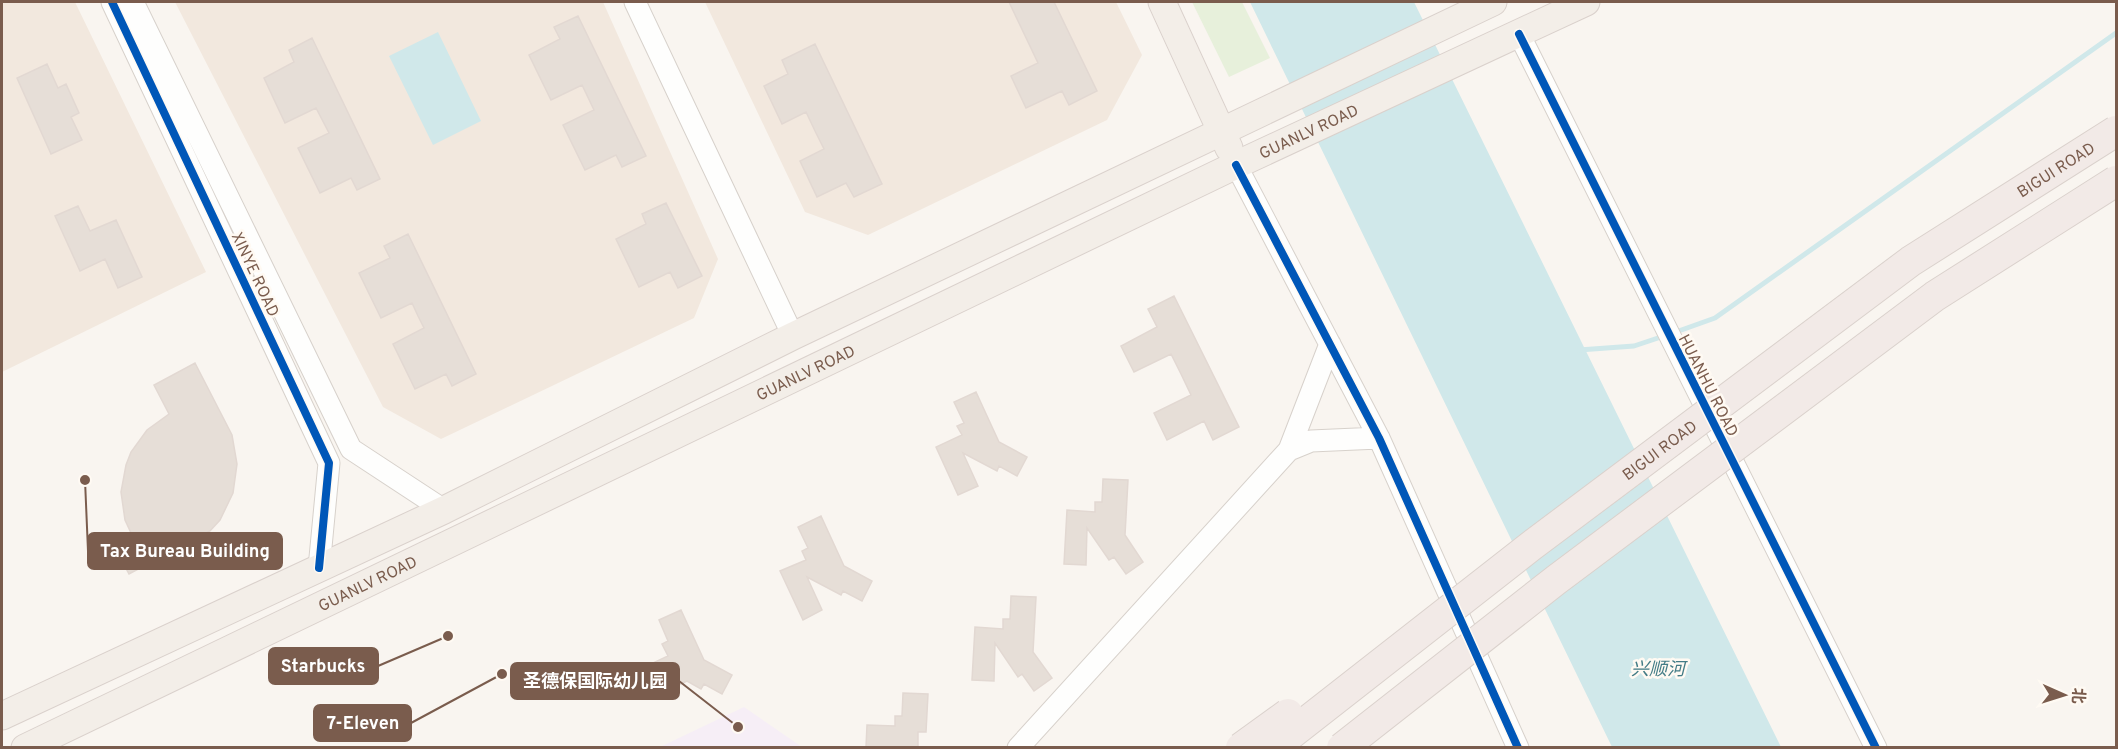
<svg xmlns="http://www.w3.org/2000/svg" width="2118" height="749" viewBox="0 0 2118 749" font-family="Overpass,'Noto Sans SC',sans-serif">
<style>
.residential{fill:#f2e8de}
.education{fill:#f6eef6}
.green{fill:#e7f0db}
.water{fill:#d0e8ea}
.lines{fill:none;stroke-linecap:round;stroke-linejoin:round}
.stream{stroke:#d0e8ea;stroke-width:5}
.building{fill:#e6ded7;stroke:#e2d8d2;stroke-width:1.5}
.minor-casing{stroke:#d7d1cb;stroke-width:23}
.major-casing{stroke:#dad1cc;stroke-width:29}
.minor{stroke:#fefefd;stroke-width:21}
.major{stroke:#f3eee8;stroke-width:27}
.highway-bridge-casing{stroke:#dad1cc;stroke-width:32;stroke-linecap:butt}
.highway-bridge{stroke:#f2eae7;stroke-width:30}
.cycleway-casing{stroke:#fffaf3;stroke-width:11}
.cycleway{stroke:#0057b8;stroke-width:8}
.labels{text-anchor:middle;stroke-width:5;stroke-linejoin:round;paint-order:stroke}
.street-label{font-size:16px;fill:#7a5c4d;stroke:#fffaf3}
.water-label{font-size:18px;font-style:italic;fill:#437c86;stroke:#fffaf3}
.leader{fill:none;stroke:#7a5c4d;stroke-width:2}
.callout-dot{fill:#7a5c4d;stroke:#fffaf3;stroke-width:2}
.callout{fill:#7a5c4d;stroke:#7a5c4d;stroke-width:2}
.callout-label{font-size:18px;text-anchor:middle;font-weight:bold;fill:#fff}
</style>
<rect width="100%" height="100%" fill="#f9f5f0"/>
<path class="residential" d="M2 2H75L206 272 2 372Z
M175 2H603L718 259 694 318 441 439 383 407Z
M705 2H1116L1142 55 1107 120 868 235 805 212Z"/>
<path class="education" d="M744 707 802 747H660Z"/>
<path class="green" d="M1192 2H1242L1270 58 1229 77Z"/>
<path class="water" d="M1250 2H1414L1781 747H1612Z
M438 32 481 121 433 145 389 56Z"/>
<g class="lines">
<path class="stream" d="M1673 333 1715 318 2116 33
M1579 350 1634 346 1664 336"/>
</g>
<path class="building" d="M1009 2H1054L1097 91 1069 105 1062 91 1026 108 1011 76 1038 63Z
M578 16 646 156 622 167 616 155 585 170 563 125 594 110 582 85 551 100 529 55 560 39 554 27Z
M312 38 380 179 357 190 351 178 320 193 298 148 329 133 316 108 285 123 264 78 294 62 289 50Z
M815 44 882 184 854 197 846 183 817 197 800 161 824 149 816 133 806 112 782 124 764 86 788 74 782 60Z
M47 64 58 88 66 84 79 113 71 117 82 140 51 154 17 78Z
M666 203 702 276 678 288 670 272 639 287 616 239 646 224 642 214Z
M78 206 90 231 116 220 142 277 118 288 105 259 80 271 55 216Z
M408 234 476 374 452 386 446 374 415 389 393 344 424 328 418 316 412 303 381 318 359 273 390 258 384 246Z
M1174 296 1239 427 1213 440 1204 421 1167 440 1154 413 1191 395 1181 374 1171 354 1134 372 1121 346 1157 327 1148 309Z
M195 363 232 435 237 464 233 493 220 520 210 531 129 574 112 542 131 533 125 520 121 492 126 465 131 452 147 430 169 414 154 385Z
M976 392 999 442 1027 457 1017 476 999 466 997 471 963 453 978 486 958 495 936 447 962 435 957 426 964 423 954 402Z
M1103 479 1128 480 1125 535 1143 562 1126 574 1114 557 1109 560 1087 528 1086 565 1064 564 1067 510 1095 512V502H1102Z
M821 516 844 566 872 581 862 601 843 591 841 595 807 577 822 610 803 620 780 571 806 560 802 551 808 548 798 527Z
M1011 596 1036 597 1033 652 1052 678 1034 691 1022 674 1018 677 995 643 994 681 972 680 975 627 1003 629V619H1010Z
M681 610 704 660 732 675 722 694 704 684 701 689 687 681 649 699 636 671 668 656 662 644 668 641 659 620Z
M903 693 928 694 926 732H918V747H866L867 725 895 726V716H902Z"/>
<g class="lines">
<g class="minor-casing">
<path id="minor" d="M112 2 329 463 319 568
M133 2 351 449 444 510
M635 2 793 336
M1519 34 1876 748
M1236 165 1379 438 1518 748
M1289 450 1311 441 1379 438
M1018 748 1289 450 1330 344"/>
</g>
<g class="major-casing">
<g id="major">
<path d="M1162 2 1229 148"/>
<path d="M2 716 444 510 793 336 1493 2"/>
<path id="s1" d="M25 748 1236 165 1586 2"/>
</g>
</g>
<use href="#minor" class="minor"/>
<use href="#major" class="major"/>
<g class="highway-bridge-casing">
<g id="highway-bridge">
<path d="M1241 748 1288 714"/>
<path id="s2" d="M1273 748 1531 546 1911 261 2116 131"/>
<path d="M1342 748 1556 580 1935 296 2116 181"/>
</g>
</g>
<use href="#highway-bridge" class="highway-bridge"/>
<g class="cycleway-casing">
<path id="cycleway" d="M112 2 329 463 319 568
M1519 34 1876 748
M1236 165 1379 438 1518 748"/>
</g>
<use href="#cycleway" class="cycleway"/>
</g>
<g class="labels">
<g class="street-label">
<text dy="6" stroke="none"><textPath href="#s1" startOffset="1424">GUANLV ROAD</textPath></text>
<text dy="6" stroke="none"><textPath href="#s2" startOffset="974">BIGUI ROAD</textPath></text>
<text transform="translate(256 274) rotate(65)" y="6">XINYE ROAD</text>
<text dy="6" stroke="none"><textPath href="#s1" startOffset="866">GUANLV ROAD</textPath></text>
<text transform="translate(1709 385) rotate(63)" y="6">HUANHU ROAD</text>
<text dy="6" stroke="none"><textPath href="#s2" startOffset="488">BIGUI ROAD</textPath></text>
<text dy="6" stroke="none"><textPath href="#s1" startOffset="380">GUANLV ROAD</textPath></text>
</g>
<g class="water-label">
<text x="1658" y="675">兴顺河</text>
</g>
</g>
<path class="leader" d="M85 480L88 551M448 636L378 666M738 727L679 681M502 674L411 723"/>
<g class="callout-dot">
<circle cx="85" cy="480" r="6"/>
<circle cx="448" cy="636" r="6"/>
<circle cx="738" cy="727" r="6"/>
<circle cx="502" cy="674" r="6"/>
</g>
<g class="callout">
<rect x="88" y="533" width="194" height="36" rx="6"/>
<rect x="269" y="648" width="109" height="36" rx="6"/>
<rect x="511" y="663" width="168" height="36" rx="6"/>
<rect x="314" y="705" width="97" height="36" rx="6"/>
</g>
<g class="callout-label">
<text x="185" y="557">Tax Bureau Building</text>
<text x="323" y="672">Starbucks</text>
<text x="595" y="687">圣德保国际幼儿园</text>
<text x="363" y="729">7-Eleven</text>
</g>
<rect width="2118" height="749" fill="none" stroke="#7a5c4d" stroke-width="6"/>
<g transform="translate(2064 695) rotate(93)" stroke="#fffaf3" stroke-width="4.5" paint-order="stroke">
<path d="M0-4.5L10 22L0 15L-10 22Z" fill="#7a5c4d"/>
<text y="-9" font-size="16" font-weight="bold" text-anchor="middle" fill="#7a5c4d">北</text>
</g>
</svg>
